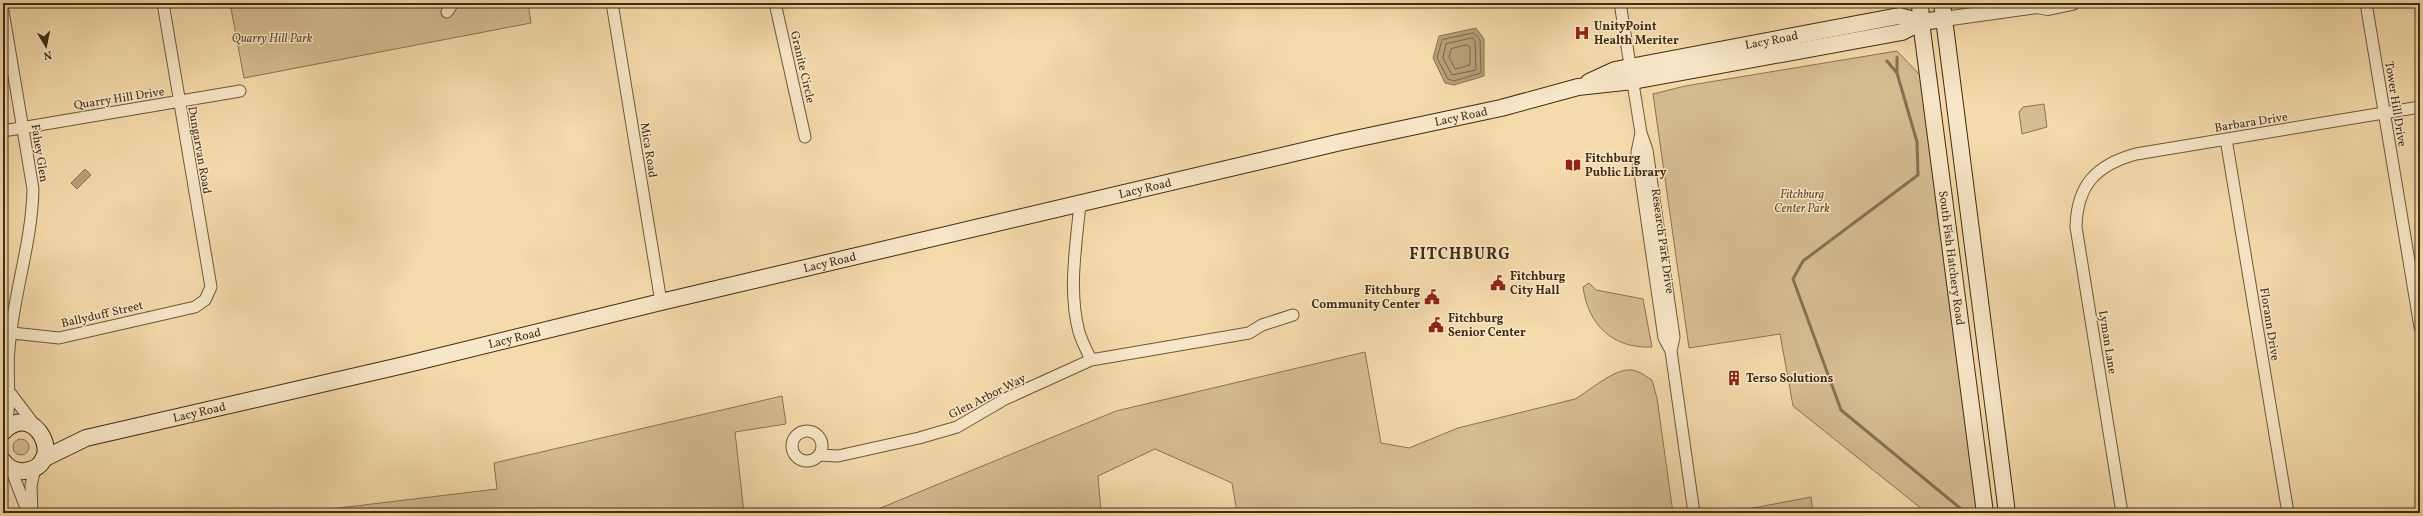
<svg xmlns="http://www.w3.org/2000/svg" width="2423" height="516" viewBox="0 0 2423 516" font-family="Vollkorn,serif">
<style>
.green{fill:#d6bc91;stroke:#8a7452}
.water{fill:#b79f78;stroke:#877150}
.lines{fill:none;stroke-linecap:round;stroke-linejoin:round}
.shore{stroke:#7b6646;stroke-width:1}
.stream{stroke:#877150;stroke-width:3}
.minor-casing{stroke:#6c583a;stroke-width:13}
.tertiary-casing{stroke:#6c583a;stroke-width:16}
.secondary-casing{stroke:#3f2c14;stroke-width:18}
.minor{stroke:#f8e7c8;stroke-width:11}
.tertiary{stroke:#f8e7c8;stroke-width:14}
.secondary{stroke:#f8e7c8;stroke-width:16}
.labels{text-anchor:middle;stroke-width:3;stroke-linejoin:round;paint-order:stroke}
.poi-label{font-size:12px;font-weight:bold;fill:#3f2c14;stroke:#f8e7c8;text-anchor:start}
.park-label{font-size:12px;font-style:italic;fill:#5d492d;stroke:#f8e7c8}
.street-label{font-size:12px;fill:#3f2c14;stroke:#f8e7c8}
.district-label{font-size:16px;font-weight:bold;letter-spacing:1px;fill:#3f2c14;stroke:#f8e7c8}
</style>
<rect width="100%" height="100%" fill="#f5daab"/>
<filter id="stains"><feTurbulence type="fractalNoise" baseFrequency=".005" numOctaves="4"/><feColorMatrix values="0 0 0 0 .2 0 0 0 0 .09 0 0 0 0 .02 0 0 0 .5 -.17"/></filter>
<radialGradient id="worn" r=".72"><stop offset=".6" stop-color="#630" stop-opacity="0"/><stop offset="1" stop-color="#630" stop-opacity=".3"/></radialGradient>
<path class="green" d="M230 3H528L531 23 244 78Z
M1897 51 1921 76 1978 513H1927L1793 406 1780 334 1689 348 1653 94 1685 86Z
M2044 104 2047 127 2022 134 2019 112 2023 107Z
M1589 283 1596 290 1643 299 1652 347C1613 349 1588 325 1583 287Z
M1365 352 1381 443 1409 448 1458 428 1575 399C1590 391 1618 364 1636 371 1642 373 1647 377 1652 380L1657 398 1673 513H1237L1232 483 1155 449 1098 476 1101 513H842L878 509 1116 411Z
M782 396 786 424 735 432 744 513H323L322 510 497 489 494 463Z
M13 447a8 8 0 1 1 16 0a8 8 0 1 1-16 0Z
M1811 497 1813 513H1727Z"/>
<path class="water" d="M1476 28 1484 39V76L1454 85 1445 83 1433 58 1439 36Z
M85 169 91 175 77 189 71 183Z"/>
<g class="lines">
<path class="shore" d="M1474 33 1480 40 1481 73 1454 81 1448 79 1437 58 1442 40Z
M1473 38 1475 41 1476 70 1452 75 1443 58 1446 44Z
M1467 45 1470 47V65L1455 69 1449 57 1451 49Z"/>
<path class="stream" d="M1814 7 1836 3
M1897 57V73L1917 142 1918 175 1803 261 1793 279 1841 410 1966 513
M1887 61 1897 73"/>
<g class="minor-casing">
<path id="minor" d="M612 3 661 302
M775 3 805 137
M1620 3 1641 133 1647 150 1674 337 1671 351 1694 513
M2366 3 2420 327
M3 11 33 189C32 243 13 295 9 349 6 378 13 403 4 431
M447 12 453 3
M3 131 240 91
M1641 133 1637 152 1664 338 1671 351
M2226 139 2288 513
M1080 204C1076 246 1068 291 1079 332 1082 342 1087 351 1091 360
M3 332 59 338 195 307 205 300 211 287 163 3
M11 394 36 427
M792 446a15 15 0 1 1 30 0a15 15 0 1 1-30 0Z
M820 455 838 456 919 438 957 427 1005 399 1091 360 1249 333 1262 325 1293 315
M11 469 28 513
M32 513 31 486 35 467
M2122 513 2076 227C2077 185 2096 165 2136 154L2420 107"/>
</g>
<g class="tertiary-casing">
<path id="tertiary" d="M1944 19 2037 6 2048 8 2072 3"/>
</g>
<g class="secondary-casing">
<g id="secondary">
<path id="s1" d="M1920 3 1921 22 1985 513"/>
<path d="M1942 3 2007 513"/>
<path id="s2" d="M1589 82 1615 70 1630 67 1899 16 1921 22"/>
<path d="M3 432C35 398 68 465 25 471 16 472 8 468 3 461"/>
<path id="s3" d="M43 459 86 438 404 365 661 302 1341 142 1501 108 1578 87 1633 81 1902 32 1921 22 1944 19"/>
</g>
</g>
<use href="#minor" class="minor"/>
<use href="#tertiary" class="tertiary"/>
<use href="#secondary" class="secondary"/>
</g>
<defs>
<g id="hospital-bare" transform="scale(1.2)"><path d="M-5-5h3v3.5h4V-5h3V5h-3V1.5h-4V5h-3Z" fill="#8f2418" stroke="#f8e7c8" stroke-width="2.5" paint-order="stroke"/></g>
<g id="library-bare" transform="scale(1.2)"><path d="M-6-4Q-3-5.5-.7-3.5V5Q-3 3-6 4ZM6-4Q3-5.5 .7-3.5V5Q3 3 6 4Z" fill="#8f2418" stroke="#f8e7c8" stroke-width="2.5" paint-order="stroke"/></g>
<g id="civic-bare" transform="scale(1.2)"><path d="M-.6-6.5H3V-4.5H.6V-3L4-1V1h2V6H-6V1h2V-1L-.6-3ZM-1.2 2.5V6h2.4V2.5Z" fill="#8f2418" stroke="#f8e7c8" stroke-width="2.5" paint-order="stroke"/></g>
<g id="building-bare" transform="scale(1.2)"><path d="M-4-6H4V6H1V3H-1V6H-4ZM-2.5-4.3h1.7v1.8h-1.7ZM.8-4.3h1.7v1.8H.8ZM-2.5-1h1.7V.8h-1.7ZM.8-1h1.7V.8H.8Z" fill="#8f2418" stroke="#f8e7c8" stroke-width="2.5" paint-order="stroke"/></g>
</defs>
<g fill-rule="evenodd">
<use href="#hospital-bare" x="1582" y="33"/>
<use href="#library-bare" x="1573" y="165"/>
<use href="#civic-bare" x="1498" y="283"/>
<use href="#civic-bare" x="1432" y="297"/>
<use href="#civic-bare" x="1436" y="325"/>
<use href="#building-bare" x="1734" y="378"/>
</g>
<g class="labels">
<g class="poi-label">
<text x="1594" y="30">UnityPoint<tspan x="1594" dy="14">Health Meriter</tspan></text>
<text x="1585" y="162">Fitchburg<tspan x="1585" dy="14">Public Library</tspan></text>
<text x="1510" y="280">Fitchburg<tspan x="1510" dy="14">City Hall</tspan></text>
<text x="1420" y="294" text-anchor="end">Fitchburg<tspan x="1420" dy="14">Community Center</tspan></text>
<text x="1448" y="322">Fitchburg<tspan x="1448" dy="14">Senior Center</tspan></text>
<text x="1746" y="382">Terso Solutions</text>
</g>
<g class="park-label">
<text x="272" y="42">Quarry Hill Park</text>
<text x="1802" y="198">Fitchburg<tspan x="1802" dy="14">Center Park</tspan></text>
</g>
<g class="street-label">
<text dy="4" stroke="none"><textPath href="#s2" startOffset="188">Lacy Road</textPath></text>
<text transform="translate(803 67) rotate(77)" y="4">Granite Circle</text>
<text transform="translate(119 98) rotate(-9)" y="4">Quarry Hill Drive</text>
<text transform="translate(2396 104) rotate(81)" y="4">Tower Hill Drive</text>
<text dy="4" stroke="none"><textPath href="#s3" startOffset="1460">Lacy Road</textPath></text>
<text transform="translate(2251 122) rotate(-9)" y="4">Barbara Drive</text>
<text transform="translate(200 150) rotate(80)" y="4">Dungarvan Road</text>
<text transform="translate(649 150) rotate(81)" y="4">Mica Road</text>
<text transform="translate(40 153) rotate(81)" y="4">Fahey Glen</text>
<text dy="4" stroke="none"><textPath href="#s3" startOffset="1136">Lacy Road</textPath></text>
<text transform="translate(1663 241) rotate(82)" y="4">Research Park Drive</text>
<text dy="4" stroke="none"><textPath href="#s1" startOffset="257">South Fish Hatchery Road</textPath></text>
<text dy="4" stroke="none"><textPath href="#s3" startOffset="812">Lacy Road</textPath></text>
<text transform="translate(102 314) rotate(-13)" y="4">Ballyduff Street</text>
<text transform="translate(2270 324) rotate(81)" y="4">Florann Drive</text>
<text dy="4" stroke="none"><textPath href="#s3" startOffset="488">Lacy Road</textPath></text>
<text transform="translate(2108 342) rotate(81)" y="4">Lyman Lane</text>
<text transform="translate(987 396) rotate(-27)" y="4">Glen Arbor Way</text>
<text dy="4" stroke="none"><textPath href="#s3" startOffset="164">Lacy Road</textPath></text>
</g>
<g class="district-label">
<text x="1460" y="259">FITCHBURG</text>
</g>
</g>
<rect width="2423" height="516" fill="none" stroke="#f5daab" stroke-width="16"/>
<rect x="4" y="4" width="2415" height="508" fill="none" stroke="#3f2c14" stroke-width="2"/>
<rect x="8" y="8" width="2407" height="500" fill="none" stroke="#3f2c14"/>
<g transform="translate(46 46) rotate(170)" stroke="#f8e7c8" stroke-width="3" paint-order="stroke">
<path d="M0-3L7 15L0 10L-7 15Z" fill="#3f2c14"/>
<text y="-6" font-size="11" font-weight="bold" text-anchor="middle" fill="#3f2c14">N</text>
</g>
<rect width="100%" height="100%" filter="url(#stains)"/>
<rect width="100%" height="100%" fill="url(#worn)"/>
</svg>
